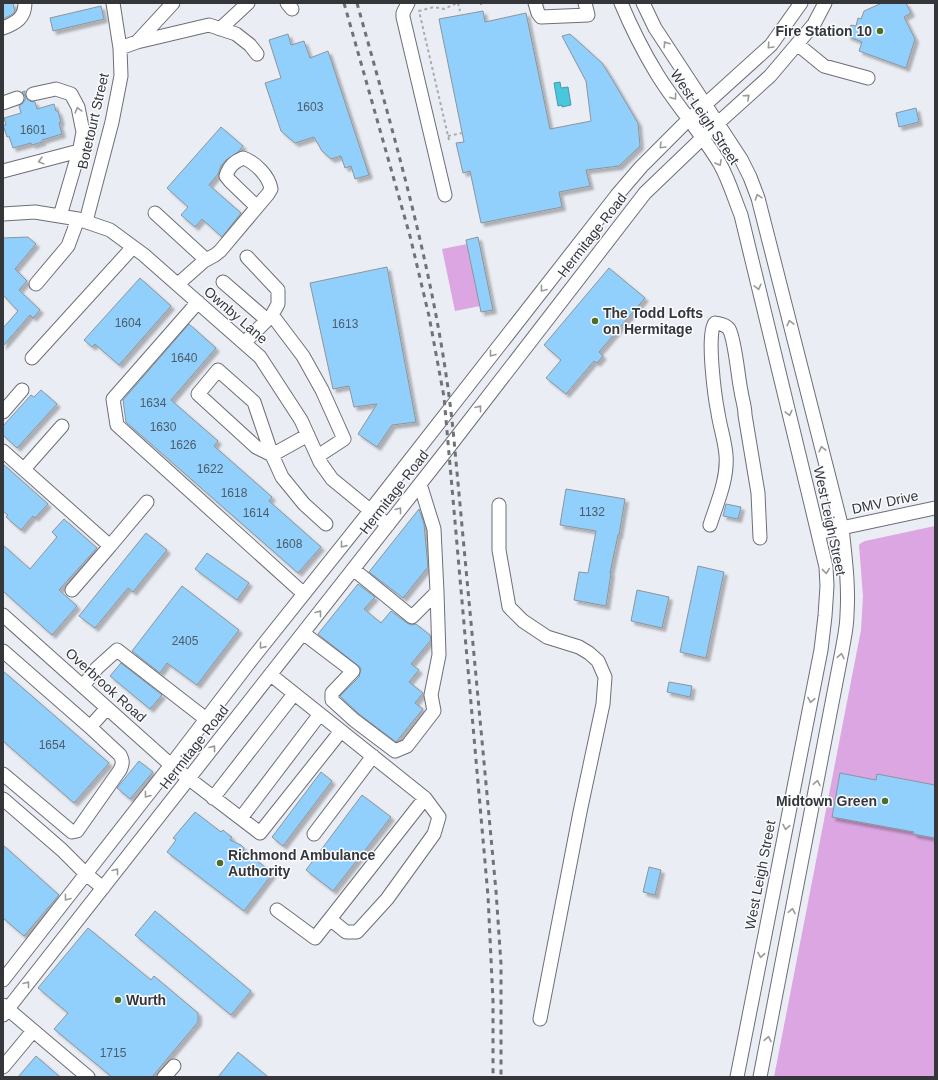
<svg xmlns="http://www.w3.org/2000/svg" width="938" height="1080" viewBox="0 0 938 1080" font-family="Helvetica,sans-serif">
<style>
.green{fill:#dca6e3}
.water{fill:#4ac6dd;stroke:#449bac}
.building{fill:#91d0fc;stroke:#8e9499;filter:url(#shadow)}
.lines{fill:none;stroke-linecap:round;stroke-linejoin:round}
.minor-casing{stroke:#6d6f76;stroke-width:15}
.path{stroke:#a9abb1;stroke-width:2;stroke-dasharray:3 3;stroke-linecap:butt}
.minor{stroke:#fff;stroke-width:13}
.rail{stroke:#707276;stroke-width:3;stroke-dasharray:5 5;stroke-linecap:butt}
.oneway{stroke:#9a9a9c}
.poi-dot{fill:#4c6e25;stroke:#f9fbff;stroke-width:1.5}
.labels{text-anchor:middle;stroke-width:3;stroke-linejoin:round;paint-order:stroke}
.number-label{font-size:12px;fill:#4c5c6a}
.poi-label{font-size:14px;font-weight:bold;fill:#353639;stroke:#f9fbff;text-anchor:start}
.street-label{font-size:14px;fill:#353639;stroke:#f9fbff}
</style>
<defs>
<filter id="shadow"><feDropShadow dx="3.5" dy="3.5" stdDeviation="1" flood-color="#0004"/></filter>
</defs>
<rect width="100%" height="100%" fill="#eaedf4"/>
<path class="green" d="M467 244 480 306 455 311 442 249Z
M935 526V1077H774L861 630 863 596 859 545 861 543 865 541Z"/>
<path class="water" d="M560 82 561 88 568 87 571 105 562 107V105L558 106 554 83Z"/>
<path class="building" d="M3 3H13L15 12 11 15 3 19Z
M882 3H906L911 13 904 17 915 39 906 68 859 51 862 42 847 36 851 25 856 26 858 18 861 19 864 11Z
M101 6 104 19 53 31 50 18Z
M483 11 485 22 526 13 550 129 591 121 586 81 562 36 570 34 602 63 612 79 638 123 640 146 619 166 586 170 590 186 559 192 562 207 481 223 470 171 463 173 456 143 464 142 439 19Z
M288 34 291 45 304 41 310 58 328 51 369 175 355 179 351 166 345 168 341 156 331 159 322 151 314 137 295 143 281 131 265 83 281 78 269 40Z
M25 91V95L27 99 30 101 35 102 37 109 54 104 56 111H58L61 122 59 123 62 134 42 140V142L32 145 31 143 13 148 9 136 7 137 3 125H6L4 118 21 113 19 106 23 103 25 100V96L22 92Z
M916 108 919 122 899 127 896 113Z
M221 127 243 146 238 152 226 160 221 166 218 174 209 185 241 213 222 237 202 219 195 227 181 215 188 207 167 188Z
M28 237 36 244 15 269 27 281 19 290 40 310 33 318 30 315 3 346V328L18 311 3 295V238Z
M478 237 493 310 481 312 466 240Z
M387 267 416 422 392 425 377 447 358 434 377 404 354 407 349 386 333 389 310 283Z
M609 268 645 298 599 352 603 356 597 363 594 361 566 394 546 378 561 360 544 345Z
M140 278 171 306 119 365 95 344 92 347 84 340Z
M189 324 216 348 171 400 218 441 214 446 272 497 269 501 321 547 298 573 126 422 123 400Z
M41 390 57 404 17 448 3 435V426L31 395 34 397Z
M3 464 48 504 35 518 33 516 21 530 6 517 8 515 3 511Z
M566 489 625 499 619 535H618L610 573H611L606 606 574 600 579 572 588 573 596 531 560 525Z
M726 504 741 507 738 519 723 516Z
M419 509 424 524 428 567 403 598 369 572Z
M64 519 97 548 59 590 77 606 52 635 3 591V545L30 569 57 537 52 532Z
M146 533 167 550 133 592 128 588 95 628 79 616Z
M207 553 249 583 237 600 195 569Z
M698 566 724 572 706 658 680 652Z
M358 584 375 597 364 609 381 623 391 611 407 623 411 625 416 624 430 635 431 640 411 664 419 670 409 682 423 693 415 703 423 709 396 742 359 714 340 696 359 677 361 668 318 634Z
M182 586 239 630 197 685 167 663 160 673 132 651Z
M637 590 669 597 662 628 631 621Z
M121 663 162 695 150 709 110 676Z
M3 671 109 763 74 803 3 741Z
M669 682 692 686 690 697 667 692Z
M139 761 153 772 130 799 117 788Z
M321 772 332 781 283 846 272 837Z
M840 773 876 780 877 774 935 785V838L913 834 914 832 832 817Z
M362 795 391 817 333 891 306 870Z
M195 812 221 832 223 830 230 836 232 837 230 840 241 845 244 848 243 850 273 873 244 911 167 852 176 840 173 838Z
M3 845 59 895 24 936 3 918Z
M649 867 661 870 655 895 643 892Z
M155 911 251 991 231 1015 135 935Z
M88 928 151 980 154 976 198 1013V1022L152 1077H112L54 1029 68 1013 38 988Z
M238 1052 268 1077H218Z
M36 1056 60 1077H18Z"/>
<g class="lines">
<g class="minor-casing">
<path id="minor" d="M287 3 292 9
M408 3 403 13V17L445 195
M535 3 538 13 541 17 588 15 585 3
M621 3C631 27 643 51 657 74 676 105 701 132 720 164 729 180 734 198 741 215L811 504 826 567 827 586 825 616 821 650 737 1077
M643 3 655 28 741 159 750 177 758 198 842 528C845 556 849 585 847 614 847 627 844 639 842 651L760 1077
M3 28C16 23 25 18 25 3
M220 29 248 3
M137 42 173 3
M797 44 824 66 868 78
M120 48 137 42 209 25 236 34 250 45 257 54
M33 94 56 89 71 94 78 107 83 132 80 148 60 216
M3 103 17 98
M3 171 79 151
M155 213 202 256 204 261 178 284
M3 214 35 212 78 219 110 230 144 255 260 357 301 420 320 462 332 479 388 525
M86 221 112 122 121 76 120 48 113 3
M247 257 278 290V304L272 315
M204 261 215 255 220 251 268 194 271 189C269 176 255 162 243 158 234 162 229 166 226 176L230 181 257 207
M223 282 267 320
M36 284 68 246 78 219
M198 302 113 399 117 425 304 594
M244 343 272 315 303 356 322 390 344 439 318 456
M32 358 133 247
M3 412 22 390
M308 435 272 455 256 447 198 394 218 370 254 402 272 455 282 477 304 504 326 524
M3 451 110 546 147 502
M24 469 62 426
M499 505V550L509 607 523 621 547 637 579 647 589 653 598 661 605 677 603 704 580 812 540 1019
M710 525C717 503 728 479 726 455 725 441 720 427 718 413 715 398 706 333 715 323 720 324 725 324 729 329 735 339 738 377 741 391 742 399 745 406 745 415L758 493 760 538
M818 533 935 508
M353 569 412 617 437 592 434 529 420 484
M72 590 110 546
M3 615 171 765 260 833 341 731
M303 633 353 671 332 693V700L354 720 395 751 407 746 434 711 431 695 439 655 437 592
M3 651 90 727 107 708
M271 675 425 798 315 938 277 910
M83 686 97 668 117 650 206 719
M3 774 72 832 77 831 120 770C123 763 123 761 120 755L90 727
M213 798 294 694
M3 799 62 850 86 874 103 888
M241 818 320 714
M314 834 373 756
M330 919 346 932H357L387 899 434 834 439 817 425 798
M3 980 171 765 252 659 370 511 617 195 641 167 687 121 771 45 801 3
M3 1005 88 1077
M3 1015 449 447 645 193 718 123 770 76 814 24 825 3
M3 1067 33 1031
M164 1077 174 1066"/>
</g>
<path class="path" d="M458 3 460 11
M481 3V5
M448 136 462 133
M449 140 419 11 434 7 444 9 457 3"/>
<use href="#minor" class="minor"/>
<path class="rail" d="M344 3 410 236 429 316 444 397 488 896 493 1001V1077
M357 3C397 147 440 291 454 440L496 891 501 964V1077"/>
</g>
<defs><path id="oneway-chevron" d="M-2-3.5L2.5 0L-2 3.5" fill="none" stroke-width="1.6" stroke-linecap="round" stroke-linejoin="round"/></defs>
<g class="oneway">
<use href="#oneway-chevron" transform="translate(666 44) rotate(-123)"/>
<use href="#oneway-chevron" transform="translate(770 46) rotate(133)"/>
<use href="#oneway-chevron" transform="translate(674 97) rotate(54)"/>
<use href="#oneway-chevron" transform="translate(747 97) rotate(-42)"/>
<use href="#oneway-chevron" transform="translate(78 110) rotate(-105)"/>
<use href="#oneway-chevron" transform="translate(662 146) rotate(135)"/>
<use href="#oneway-chevron" transform="translate(41 161) rotate(165)"/>
<use href="#oneway-chevron" transform="translate(719 163) rotate(61)"/>
<use href="#oneway-chevron" transform="translate(758 197) rotate(-108)"/>
<use href="#oneway-chevron" transform="translate(758 287) rotate(76)"/>
<use href="#oneway-chevron" transform="translate(543 289) rotate(128)"/>
<use href="#oneway-chevron" transform="translate(790 323) rotate(-104)"/>
<use href="#oneway-chevron" transform="translate(492 354) rotate(128)"/>
<use href="#oneway-chevron" transform="translate(479 408) rotate(-52)"/>
<use href="#oneway-chevron" transform="translate(789 413) rotate(76)"/>
<use href="#oneway-chevron" transform="translate(822 449) rotate(-104)"/>
<use href="#oneway-chevron" transform="translate(399 510) rotate(-52)"/>
<use href="#oneway-chevron" transform="translate(343 545) rotate(129)"/>
<use href="#oneway-chevron" transform="translate(826 571) rotate(84)"/>
<use href="#oneway-chevron" transform="translate(319 613) rotate(-52)"/>
<use href="#oneway-chevron" transform="translate(262 646) rotate(129)"/>
<use href="#oneway-chevron" transform="translate(841 656) rotate(-79)"/>
<use href="#oneway-chevron" transform="translate(811 700) rotate(101)"/>
<use href="#oneway-chevron" transform="translate(213 748) rotate(-52)"/>
<use href="#oneway-chevron" transform="translate(817 783) rotate(-79)"/>
<use href="#oneway-chevron" transform="translate(147 795) rotate(128)"/>
<use href="#oneway-chevron" transform="translate(786 827) rotate(101)"/>
<use href="#oneway-chevron" transform="translate(116 871) rotate(-52)"/>
<use href="#oneway-chevron" transform="translate(67 898) rotate(128)"/>
<use href="#oneway-chevron" transform="translate(792 911) rotate(-79)"/>
<use href="#oneway-chevron" transform="translate(761 955) rotate(101)"/>
<use href="#oneway-chevron" transform="translate(27 984) rotate(-52)"/>
<use href="#oneway-chevron" transform="translate(768 1039) rotate(-79)"/>
</g>
<g class="poi-dot">
<circle cx="880" cy="31" r="4"/>
<circle cx="595" cy="321" r="4"/>
<circle cx="885" cy="801" r="4"/>
<circle cx="220" cy="863" r="4"/>
<circle cx="118" cy="1000" r="4"/>
</g>
<g class="labels">
<g class="number-label">
<text x="310" y="111">1603</text>
<text x="33" y="134">1601</text>
<text x="128" y="327">1604</text>
<text x="345" y="328">1613</text>
<text x="184" y="362">1640</text>
<text x="153" y="407">1634</text>
<text x="163" y="431">1630</text>
<text x="183" y="449">1626</text>
<text x="210" y="473">1622</text>
<text x="234" y="497">1618</text>
<text x="592" y="516">1132</text>
<text x="256" y="517">1614</text>
<text x="289" y="548">1608</text>
<text x="185" y="645">2405</text>
<text x="52" y="749">1654</text>
<text x="113" y="1057">1715</text>
</g>
<g class="poi-label">
<text x="872" y="36" text-anchor="end">Fire Station 10</text>
<text x="603" y="318">The Todd Lofts<tspan x="603" dy="16">on Hermitage</tspan></text>
<text x="877" y="806" text-anchor="end">Midtown Green</text>
<text x="228" y="860">Richmond Ambulance<tspan x="228" dy="16">Authority</tspan></text>
<text x="126" y="1005">Wurth</text>
</g>
<g class="street-label">
<text transform="translate(705 117) rotate(56)" y="5">West Leigh Street</text>
<text transform="translate(93 121) rotate(-77)" y="5">Botetourt Street</text>
<text transform="translate(592 235) rotate(-52)" y="5">Hermitage Road</text>
<text transform="translate(236 315) rotate(41)" y="5">Ownby Lane</text>
<text transform="translate(394 492) rotate(-52)" y="5">Hermitage Road</text>
<text transform="translate(885 502) rotate(-12)" y="5">DMV Drive</text>
<text transform="translate(830 521) rotate(78)" y="5">West Leigh Street</text>
<text transform="translate(106 685) rotate(42)" y="5">Overbrook Road</text>
<text transform="translate(194 747) rotate(-52)" y="5">Hermitage Road</text>
<text transform="translate(760 875) rotate(-79)" y="5">West Leigh Street</text>
</g>
</g>
<rect width="938" height="1080" fill="none" stroke="#353639" stroke-width="8"/>
</svg>
